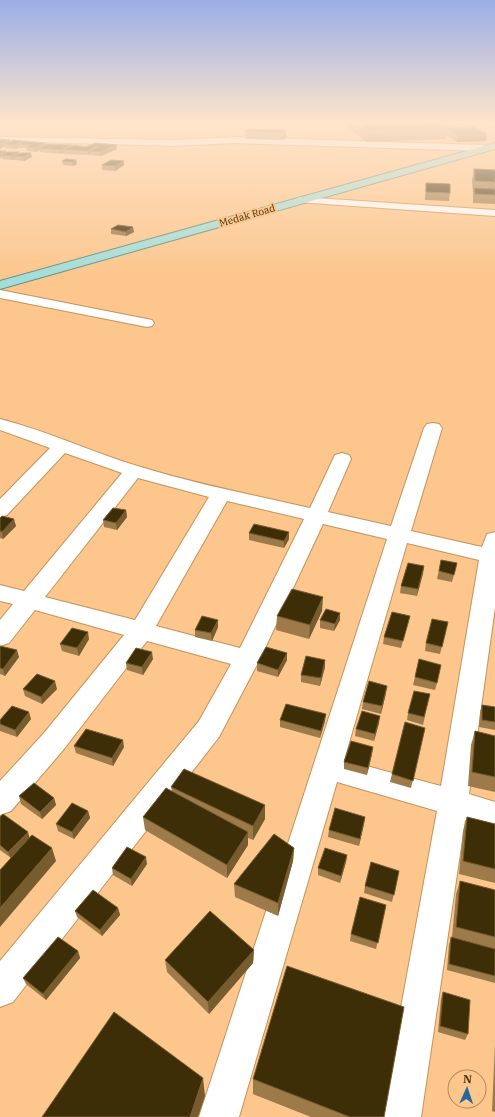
<svg xmlns="http://www.w3.org/2000/svg" width="495" height="1117" viewBox="0 0 495 1117" font-family="'IBM Plex Serif',serif">
<style>
.lines{fill:none;stroke-linecap:round;stroke-linejoin:round}
.minor-casing{stroke:#c5925a;stroke-width:2}
.major-casing{stroke:#5c9284;stroke-width:2}
.minor{fill:#fff;fill-rule:evenodd}
.major{fill:#a4ddd8;fill-rule:evenodd}
.wall{fill:#9c7a4a}
.shaded-wall{fill:#765c2f}
.building{fill:#3d2e07;stroke:#765c2f}
.labels{text-anchor:middle;stroke-width:4;stroke-linejoin:round;paint-order:stroke}
.far-street-label{font-size:10px;fill:#463019;stroke:#fcc68d}
</style>
<rect width="100%" height="100%" fill="#fcc68d"/>
<g class="lines">
<g class="minor-casing">
<path id="minor" d="M0 137 176 140 233 137 484 145 488 148 484 151 233 143 176 146 0 141Z
M301 197 495 210V216L297 202 296 200 297 198Z
M0 290 147 319 152 320 154 323 152 326 147 327 0 298Z
M0 419C48 431 93 453 141 467 196 484 253 495 310 508L335 455 342 453 349 455 351 459 328 512 391 526 424 428 427 424 433 423 439 424 442 428 411 531 482 547 487 534 495 532V607L469 794 495 802V828L465 820 421 1117H381L437 811 337 782 239 1117H199L387 539 323 524 260 659 219 737 13 1002 0 1007V961L199 721 231 664 147 641 64 749 11 811 0 815V781L44 733 124 635 35 610 9 643 0 646V620L13 604 0 601V585L24 591 122 473 65 453 7 515 0 517V499L50 448 0 430ZM138 478 209 497 135 620 45 597ZM227 501 304 519 240 648 156 626ZM407 543 479 560 441 786 344 760Z"/>
</g>
<g class="major-casing">
<path id="major" d="M495 143V149L0 289V281Z"/>
</g>
<use href="#minor" class="minor"/>
<use href="#major" class="major"/>
</g>
<path class="wall" d="M342 122H468L470 123V126L487 134 486 141 457 142 445 135V139L366 142Z
M286 130V137L284 140 245 139V131Z
M0 139 10 140V141L45 143 46 145 86 147 95 143 117 149 101 156 90 155V154L88 155 64 154 63 153 62 154 40 152 39 150 36 152 27 151 26 148H19V147L16 149 5 148V146L0 149Z
M0 151H6V152H19V153L32 157 24 161 14 160V159L12 160 2 159Z
M76 160 77 164 73 166 63 165 62 161Z
M102 165H124L115 171 102 170Z
M474 169 495 170V204L473 203V193L472 180Z
M426 183 450 193 449 201 425 200Z
M111 229 134 232 126 236 111 234Z
M126 510 127 517 117 530 104 527 103 520Z
M0 518 16 526 3 539 0 538Z
M249 533 289 539 284 548 249 540Z
M441 560 457 563 452 582 437 579Z
M424 566 417 596 400 593 401 586Z
M322 611 309 639 276 630 277 616Z
M320 620H340L334 631 320 628Z
M448 622 440 654 425 651 426 643Z
M408 623 401 648 383 644 384 637Z
M218 627 212 641 195 637V630Z
M89 639 79 656 62 651 60 644Z
M0 647 19 657 5 676 0 674Z
M153 659 143 675 127 670 126 663Z
M287 660 278 677 257 671V663Z
M325 667 320 686 301 682V675Z
M415 677 437 683 435 690 413 685Z
M23 689H57L42 704 25 696Z
M386 693 381 714 362 709 363 702Z
M430 694 423 725 407 720 408 713Z
M482 705 495 707V730L479 727 480 712Z
M31 719 17 737 0 731V720Z
M280 720 325 721 320 738 280 727Z
M379 723 374 741 355 736 356 729Z
M425 728 411 788 390 782 392 774Z
M475 731 495 736V792L468 786 471 745Z
M74 746 124 747 113 766 76 753Z
M372 754 367 775 344 769V762Z
M171 787 265 819 253 840 248 838V845L227 878 145 830 143 817 172 791Z
M19 796 54 798 56 805 42 819 21 804Z
M88 811 90 818 74 839 58 831 56 824Z
M0 817 29 838 56 861 11 858 0 850Z
M365 817 359 846 328 837 329 830Z
M467 817 495 824V883L459 874 463 831Z
M294 848 293 861 278 916 235 897 234 884Z
M347 855 346 862 340 883 318 875V868Z
M147 864 132 886 113 875 112 868Z
M399 871 392 902 364 893 365 886Z
M460 881 495 890V983L447 970 449 944 452 937 456 894Z
M386 905 376 949 350 941 351 934Z
M118 908 120 915 102 936 77 917 75 911Z
M254 950 253 963 209 1014 167 972 165 960Z
M78 951 80 958 46 1000 26 984 23 978Z
M443 992 468 1034 465 1040 438 1032 441 998Z
M495 1043V1112L492 1111Z
M253 1079 384 1117H311L253 1094Z"/>
<path class="shaded-wall" d="M286 130V137L284 140V133Z
M487 134 486 141 457 142 458 135Z
M10 140 11 144H5V146L0 149V144Z
M23 141 24 144H19V147L16 149 15 145Z
M45 143 46 147 39 148V150L36 152 35 148Z
M72 145V149L63 150V153L62 154 61 150Z
M117 145V149L101 156 100 152Z
M96 147 97 151H90V154L88 155V151Z
M6 151 7 155H1V158H0V154Z
M19 152V156H13L14 159 12 160 11 156Z
M31 153 32 157 24 161V157Z
M76 160 77 164 73 166V162Z
M124 161V165L115 171V166Z
M133 227 134 232 126 236V232Z
M126 510 127 517 117 530 116 523Z
M14 519 16 526 3 539 2 532Z
M289 532V539L284 548V541Z
M424 566 423 574 417 596 418 589Z
M323 597 322 611 309 639 310 625Z
M340 613V620L334 631 335 624Z
M218 620V627L212 641 211 633Z
M88 632 89 639 79 656 77 648Z
M17 650 19 657 5 676 3 669Z
M152 652 153 659 143 675 142 667Z
M287 653V660L278 677V670Z
M325 660V667L320 686 321 678Z
M55 681 57 689 42 704 41 697Z
M387 686 386 693 381 714 382 706Z
M29 712 31 719 17 737 15 730Z
M326 714 325 721 320 738 321 731Z
M380 716 379 723 374 741 375 734Z
M123 740 124 747 113 766 112 758Z
M373 747 372 754 367 775 368 768Z
M54 798 56 805 42 819 40 812Z
M265 805V819L253 840V826Z
M88 811 90 818 74 839 72 832Z
M365 817 364 824 359 846 360 839Z
M28 832 30 839 11 859 8 852Z
M248 832V845L227 878V865Z
M52 848 56 861 0 927V908Z
M294 848 293 861 278 916V903Z
M347 855 346 862 340 883 341 876Z
M146 857 147 864 132 886 131 879Z
M118 908 120 915 102 936 100 930Z
M254 950 253 963 209 1014 208 1002Z
M78 951 80 958 46 1000 43 994Z
M203 1078 205 1096 198 1117H190Z"/>
<path class="building" d="M357 122H434L436 123H441L447 127 367 130Z
M444 122H468L470 123 448 124Z
M473 126 487 134 458 135 446 128 447 127Z
M247 129 286 130 284 133 245 131Z
M0 139 10 140 0 144Z
M13 140 23 141 15 145 5 144Z
M24 141 45 143 35 148 26 147 31 145 19 144Z
M95 143 117 145 100 152 90 151 98 147H96L88 151 63 150 74 145 86 147Z
M47 144 72 145 61 150 39 148Z
M0 151H6L0 154Z
M8 152H19L11 156 1 155Z
M21 153H31L24 157 13 156Z
M66 159 76 160 73 162 62 161Z
M111 160 124 161 115 166 102 165Z
M474 169 495 170V182L475 181Z
M426 183 450 184V193L426 192Z
M474 188 495 189V195L475 194Z
M118 225 133 227 126 232 111 229Z
M113 508 126 510 116 523 103 520Z
M2 516 14 519 2 532 0 531V518Z
M254 524 289 532 284 541 249 533Z
M441 560 457 563 454 575 439 571Z
M408 563 424 566 418 589 401 586Z
M292 589 323 597 310 625 277 616Z
M326 609 340 613 335 624 320 620Z
M392 612 410 616 403 641 384 637Z
M202 616 218 620 211 633 195 630Z
M432 619 448 622 442 647 426 643Z
M72 628 88 632 77 648 60 644Z
M0 646 17 650 3 669 0 668Z
M266 647 287 653 278 670 257 663Z
M136 648 152 652 142 667 126 663Z
M306 656 325 660 321 678 301 675Z
M419 659 441 665 437 683 415 677Z
M37 674 55 681 41 697 23 689Z
M369 681 387 686 382 706 363 702Z
M414 691 430 694 424 717 408 713Z
M286 704 326 714 321 731 280 720Z
M482 705 495 707V722L482 720Z
M12 706 29 712 15 730 0 724V720Z
M362 711 380 716 375 734 356 729Z
M405 722 425 728 413 781 392 774Z
M86 729 123 740 112 758 74 746Z
M475 731 495 736V777L472 772Z
M351 741 373 747 368 768 344 762Z
M184 769 265 805 253 826 171 787Z
M34 783 54 798 40 812 19 796Z
M166 788 248 832 227 865 143 817Z
M72 803 88 811 72 832 56 824Z
M335 808 365 817 360 839 329 830Z
M3 814 28 832 8 852 0 845V817Z
M467 817 495 824V869L463 861Z
M274 834 294 848 278 903 234 884Z
M32 835 52 848 0 908V870Z
M127 847 146 857 131 879 112 868Z
M325 848 347 855 341 876 318 868Z
M371 862 399 871 394 895 365 886Z
M460 881 495 890V937L456 927Z
M93 890 118 908 100 930 75 911Z
M360 897 386 905 378 943 351 934Z
M210 911 254 950 208 1002 165 960Z
M58 937 78 951 43 994 23 978Z
M451 937 495 949V976L449 964Z
M287 966 404 1007 384 1117H350L253 1079Z
M443 992 470 1000 468 1034 440 1026Z
M114 1012 203 1078 190 1117H42Z"/>
<linearGradient id="sky" x2="0" y2="1"><stop stop-color="#9aaee7"/><stop offset="0.44" stop-color="#fee5cc"/><stop offset="1" stop-color="#fee5cc" stop-opacity="0"/></linearGradient>
<rect width="495" height="278" fill="url(#sky)"/>
<g class="labels">
<g class="far-street-label">
<text transform="translate(247 215) rotate(-16)" y="4">Medak Road</text>
</g>
</g>
<g transform="translate(467 1089) rotate(3)"><circle r="19" fill="#fcc68d" stroke="#b38a5f"/>
<path d="M0-3L7 15L0 10L-7 15Z" fill="#25669c"/>
<text y="-6" font-size="11" font-weight="bold" text-anchor="middle" fill="#463019">N</text>
</g>
</svg>
